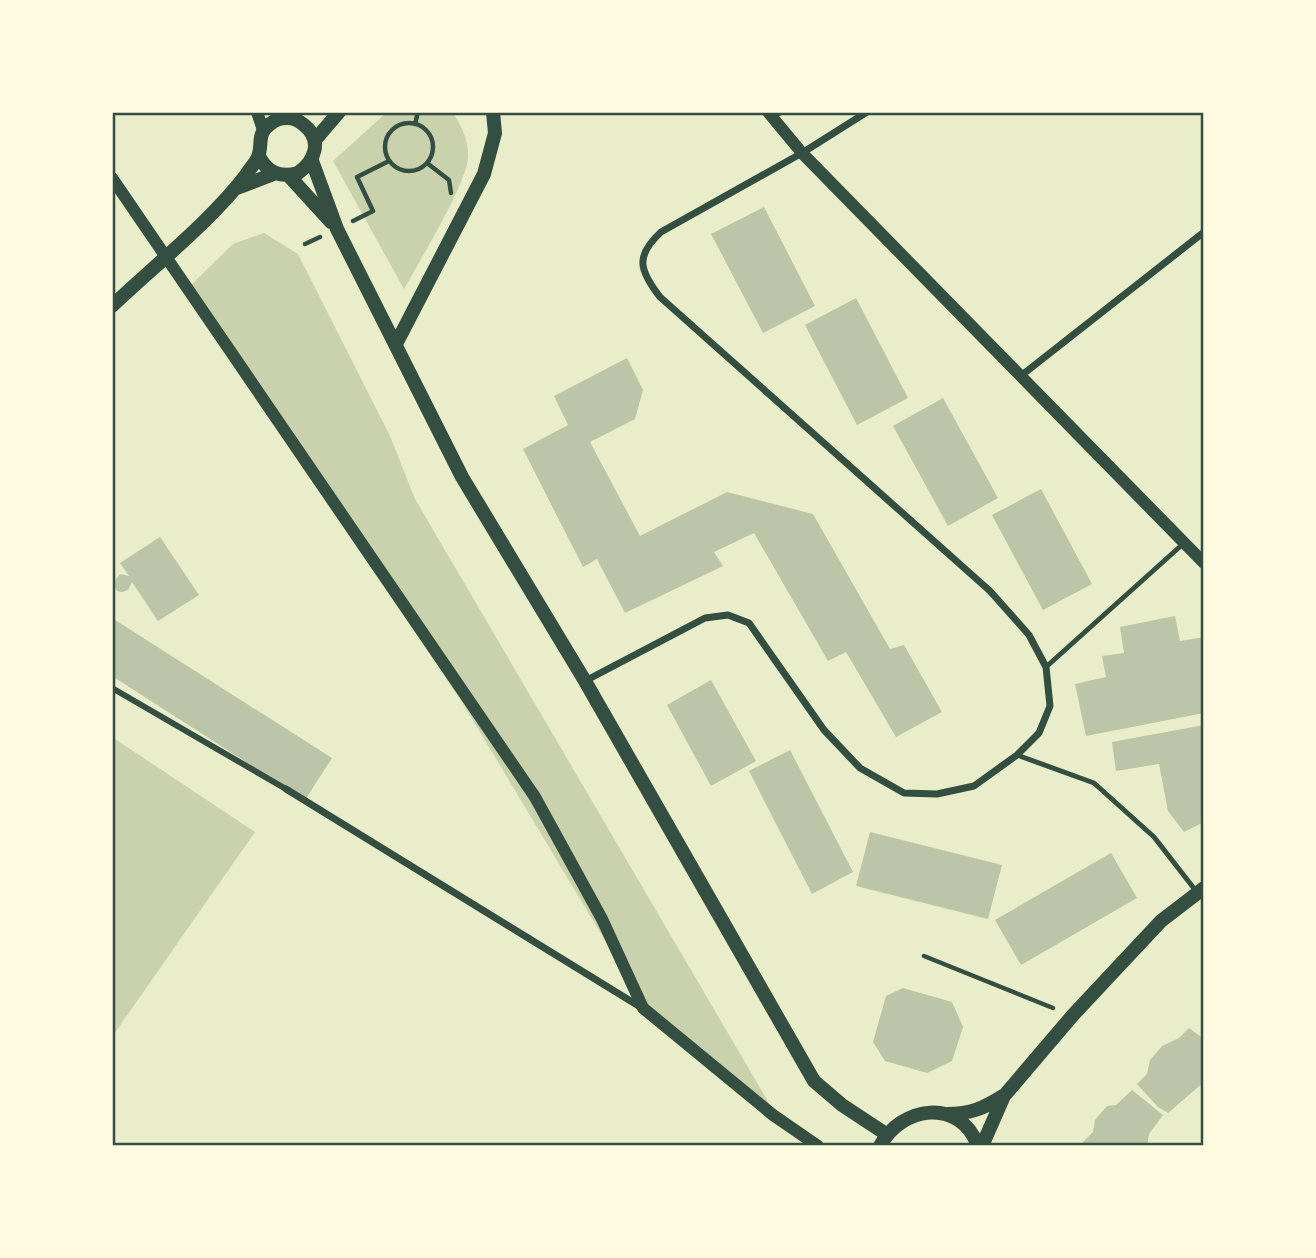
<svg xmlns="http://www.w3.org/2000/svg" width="1316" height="1258" viewBox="0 0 1316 1258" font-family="Helvetica,sans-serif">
  <rect width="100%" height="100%" fill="#e9edc9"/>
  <path fill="#cad2ad" d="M387 112H452C461 123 469 142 468 157 467 184 419 262 404 289L333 161Z
    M264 233 298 254 390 436 415 499 783 1127 710 1071 634 989 465 707 189 287 233 244Z
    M112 737 255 832 112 1037Z"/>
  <path fill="#bcc5a7" d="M764 207 815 306 763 333 711 234Z
    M856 298 908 398 857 425 805 325Z
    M627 358 643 390 635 419 590 442 640 536 727 492 813 514 890 649 904 645 942 712 896 737 846 652 828 661 754 533 714 552 723 566 625 613 597 559 583 567 523 449 568 425 554 396Z
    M943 398 998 498 948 526 893 426Z
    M1041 489 1092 584 1043 610 992 515Z
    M160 537 199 595 158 621 132 582 128 590 122 592 117 591 113 583 120 574 129 576 120 563Z
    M1175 616 1180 641 1204 637V713L1086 736 1075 684 1106 677 1102 656 1124 653 1120 627Z
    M112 618 332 758 305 800 112 676Z
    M711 680 756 761 711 786 667 705Z
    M1204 725V822L1184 832 1168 811 1159 764 1116 771 1112 742Z
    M790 750 853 872 812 894 749 771Z
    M870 832 1002 865 988 919 856 886Z
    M1111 853 1137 898 1021 965 995 920Z
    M903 988 952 1002 963 1027 952 1061 927 1073 885 1061 873 1042 886 996Z
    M1189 1028 1204 1039V1082L1168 1113 1158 1107 1137 1084 1147 1074 1150 1060 1162 1046 1179 1038Z
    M1132 1090 1163 1115 1149 1134 1147 1146H1079L1093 1132 1095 1120 1107 1106 1116 1105Z"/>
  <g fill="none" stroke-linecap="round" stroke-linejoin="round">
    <path stroke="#344e41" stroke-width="4.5" d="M385 147a24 24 0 1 1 48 0a24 24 0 1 1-48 0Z
      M415 124 418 112
      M427 163 449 180 451 193
      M353 221 373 211 357 177 389 161
      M305 244 320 237
      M924 956 1053 1008"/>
    <path stroke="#344e41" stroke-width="5" d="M772 117 782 112
      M1046 667 1184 543
      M1017 755 1094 783 1154 837 1196 891"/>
    <path stroke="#344e41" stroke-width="6" d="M112 688 286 789"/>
    <path stroke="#344e41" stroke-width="7" d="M1022 375 1204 232
      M585 681 705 618 728 615 749 623 824 730 860 768 904 793 937 794 974 786 1017 755 1039 733 1050 706 1046 667 1029 635 990 591 660 297C639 270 635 256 661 232L802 153 867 112
      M286 789 642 1008"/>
    <path stroke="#344e41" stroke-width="12" d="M257 112 263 130
      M768 112 802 153 1204 563
      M112 178 535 797 602 919 643 1008 773 1115 818 1146"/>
    <path stroke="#344e41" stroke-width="14" d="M315 140 339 112
      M312 161 337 229 462 477 585 681 814 1081 842 1105 886 1134
      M289 176 331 222
      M237 188 276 173
      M112 306C153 267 213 219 246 175 249 169 256 163 258 157 263 145 256 134 270 124 280 116 294 116 304 125 323 140 315 161 298 173 281 178 267 173 259 156
      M396 344 484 174 495 133 493 112
      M947 1114C971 1114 984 1108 1003 1096
      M880 1146C901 1106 960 1097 978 1146
      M982 1146 1004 1096 1073 1015 1161 921 1204 888"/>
  </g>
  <rect width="1316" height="1258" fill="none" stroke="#fefae0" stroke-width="228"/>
  <rect x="114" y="114" width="1088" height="1030" fill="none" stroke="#344e41" stroke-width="2.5"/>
</svg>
